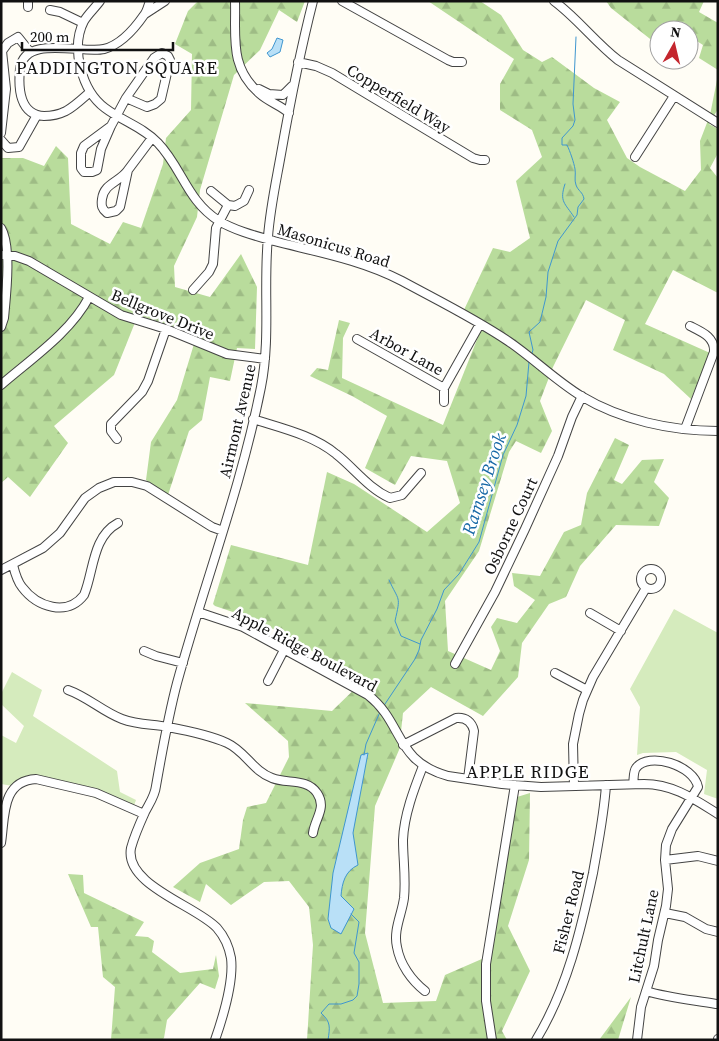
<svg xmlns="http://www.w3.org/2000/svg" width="719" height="1041" viewBox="0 0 719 1041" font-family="'Source Serif 4',serif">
  <defs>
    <pattern id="forest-firs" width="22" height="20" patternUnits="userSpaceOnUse" patternTransform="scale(1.25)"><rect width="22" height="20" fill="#b9dc9c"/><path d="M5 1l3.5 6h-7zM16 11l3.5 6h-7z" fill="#9ebc85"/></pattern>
  </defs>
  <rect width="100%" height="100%" fill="#fffdf5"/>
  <path fill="#d5ebbd" d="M674 609 718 633V799L704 794 707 770 676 752 643 753 637 755 640 707 630 689Z
    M12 672 42 690 33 716 117 771 120 792 136 800 132 811 41 779 13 786 1 784V735L16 743 24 726 1 704V694Z"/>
  <path fill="url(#forest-firs)" d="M198 1H305L297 22 279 10 260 50 234 75 200 190 197 217 174 266 175 287 210 297 241 254 257 287 255 349 237 348 230 381 210 377 202 420 189 431 168 495 146 480 151 442 177 400 197 334 138 315 114 375 54 426 68 443 30 497 8 477 1 483V158H23L44 166 56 146 68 158 71 224 110 244 123 222 141 228 163 164 166 138 191 110 192 54 175 44 188 11Z
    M428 1H480L501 15 523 50 542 62 552 57 594 88 620 102 607 120 627 158 640 167 685 191 701 170 700 141 710 115 718 75V109L709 124 718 129V153L710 168 718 178V293L673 270 645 324 710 353 691 399 664 374 613 350 625 320 586 300 553 367 540 401 552 431 541 453 516 441 509 452 479 551 445 601 448 651 491 670 500 651 491 627 497 618 517 623 535 600 514 586 512 573 540 576 564 532 581 525 587 493 615 438 629 445 614 480 622 484 642 460 664 459 654 482 669 498 659 526 616 525 580 566 566 597 549 604 522 643 518 677 483 716 431 687 403 713 399 750 375 806 365 933 383 1003 436 1001 445 975 491 955 517 797 530 793 529 860 508 926 530 971 502 1031 507 1040H307L313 945 309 907 289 881 264 882 231 905 206 884 200 902 173 887 200 863 239 849 243 820 247 807 266 803 289 757 288 741 245 703 332 711 364 680 257 620 215 606 213 604 231 545 308 565 327 472 354 484 427 532 460 503 447 461 411 456 395 485 365 468 387 416 352 396 310 376 317 368 328 370 339 320 350 323 343 338 342 378 443 425 484 322 463 312 493 248 510 252 530 238 516 181 542 157 532 130 500 110V84L514 59Z
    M606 1H704L699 12 718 23V70L699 58 703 45 689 36V30H659V46L611 8Z
    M68 874 83 875 84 893 144 922 135 936 148 937 154 941 152 952 180 973 213 969 216 955 219 976 215 989 200 983 167 1020 164 1038 162 1040H111L115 987 103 977 98 927H91Z
    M631 997 618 1040H599Z"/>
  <path fill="#b9e0f7" stroke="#3f96cf" d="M277 38 283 40 280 52 270 57 267 53 272 49Z
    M368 753 353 833 358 865C345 871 342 883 341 896L354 909 341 934 331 928 328 919 333 873 361 755Z"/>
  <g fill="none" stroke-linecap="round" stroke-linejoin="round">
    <path stroke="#3f96cf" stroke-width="1" d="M565 184C559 202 565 203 574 217
      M531 356 533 350 529 332 540 322 546 297 548 272 558 241 577 215 578 207 584 199C583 192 578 191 576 185 574 180 576 174 575 169 574 163 570 151 567 145H562V138L573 126 575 120 573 104 576 37
      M389 580C399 602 401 595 395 621L401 636 420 644
      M383 707 415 659 419 650 421 640 437 609 444 590 459 574 479 542 503 455 517 425 526 396 529 362
      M364 755 366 744 380 712
      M328 1040C330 1027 331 1022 321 1013L329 1004H341L353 1000 357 996 359 984V962L354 953 359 922 351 914"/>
    <g stroke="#444" stroke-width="10">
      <path id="minor" d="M100 1C95 8 88 14 84 21 70 48 82 91 105 108 122 121 143 127 158 143 182 168 187 201 219 221 236 231 256 236 274 241 317 252 362 260 402 281 437 300 474 318 508 341 533 358 555 380 581 396 621 420 671 431 718 431
        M235 1C236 38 229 67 260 94 269 102 280 105 289 113
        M342 1 448 60 453 62H462
        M554 1C577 18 595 42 618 60L718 123
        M28 7V1
        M50 10 60 12 83 23
        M145 14 165 1
        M162 53 168 56 170 60 161 99 155 104 147 107 126 98 154 58Z
        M298 62 316 66 332 73 473 158 480 160H485
        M259 89 269 94 283 95 292 86
        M90 92C83 98 75 106 66 111 60 114 52 116 44 116 20 115 18 89 20 69 24 34 82 54 104 49 120 45 135 28 144 15 147 12 148 6 150 1
        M111 126 101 149 97 170 92 172H84L81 168V153L84 146Z
        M111 126 126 98
        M1 133 6 89 2 51 8 43 18 37 30 52
        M1 140 8 148 19 147 37 115
        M635 157 674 96
        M128 170 120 207 116 211 107 213C102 209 101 206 102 199 104 183 120 182 128 170Z
        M128 170 152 138
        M211 191 228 205 235 206 244 201 249 190
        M1 228C12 246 6 296 4 318L1 327
        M1 255 15 256 29 261 121 315 166 329 227 354 265 359
        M193 290 209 272 213 264 216 228 228 205
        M357 339 444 388
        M1 385C31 359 71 332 89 297
        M444 402V388L480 324
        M253 419C281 428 313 435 336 454 354 468 368 488 390 498L402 495 421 473
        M685 429 714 352C715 337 702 332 690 326
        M117 439 111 431V424L142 392 148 381 166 329
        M13 565C15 573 17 581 22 587 37 607 67 617 84 595 94 571 92 537 118 523
        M641 579a10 10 0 1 1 20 0a10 10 0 1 1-20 0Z
        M1 570 43 548 60 533 85 498 99 488 114 482H132L147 486 212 527 223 531
        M198 612 243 627 368 695C404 723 394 761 448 776L502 784 541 787 644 784C673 784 694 799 718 814
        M590 613 621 631
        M144 651 156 656 183 663
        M455 664 495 592 525 529 558 456 572 417 582 396
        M555 673 587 690
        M268 681 284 650
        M68 690C88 697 103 712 122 719 138 725 152 724 168 727 184 730 212 736 227 743 245 751 253 771 272 778 287 784 307 778 317 793 327 808 315 818 313 833
        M403 745 456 718C466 717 472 722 474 731L468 779
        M423 766C414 789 404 815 403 840 403 859 406 878 404 898 402 914 393 930 397 947 400 964 411 980 425 991
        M633 784C634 780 633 772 636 768 648 751 694 765 698 787L672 829 666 845 665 860 668 889 666 906 658 940 654 966 641 1007 637 1040
        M574 786 573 744 579 714 583 700 593 677 646 588
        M1 843C5 817 1 781 36 779L96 793 144 814
        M665 860 698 856 718 861
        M665 913 685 917 706 929 718 932
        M646 991C669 998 693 1000 716 1004
        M215 1040C223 1017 234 982 231 958 229 947 224 936 217 928 197 906 124 885 131 848 134 837 140 823 145 812 149 804 155 796 156 786 162 752 168 717 177 683 204 584 241 488 261 387 271 337 263 287 268 237 270 209 276 182 281 154 290 103 300 52 313 1
        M492 1040 486 1001V964L515 785
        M536 1040C567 989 581 930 593 873 598 844 604 815 606 785
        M718 1040V1039"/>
    </g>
    <use href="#minor" stroke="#fff" stroke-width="8"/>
  </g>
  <g text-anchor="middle" stroke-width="5" stroke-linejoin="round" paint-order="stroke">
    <g font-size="16" fill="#111" stroke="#fff">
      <text transform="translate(399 98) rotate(31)" y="6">Copperfield Way</text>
      <text transform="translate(334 245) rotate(17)" y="6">Masonicus Road</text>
      <text transform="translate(163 314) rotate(22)" y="6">Bellgrove Drive</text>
      <text transform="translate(407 351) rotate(29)" y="6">Arbor Lane</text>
      <text transform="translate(237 421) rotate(-77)" y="6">Airmont Avenue</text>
      <text transform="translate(510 526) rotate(-65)" y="6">Osborne Court</text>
      <text transform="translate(305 649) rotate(28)" y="6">Apple Ridge Boulevard</text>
      <text transform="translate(568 912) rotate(-76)" y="6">Fisher Road</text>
      <text transform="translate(643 936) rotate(-78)" y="6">Litchult Lane</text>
    </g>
    <g font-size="18" letter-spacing="1" fill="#111" stroke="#fff">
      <text x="117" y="74">PADDINGTON SQUARE</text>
      <text x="528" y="778">APPLE RIDGE</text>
    </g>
    <g font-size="18" font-style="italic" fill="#1768a6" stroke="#fff">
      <text transform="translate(484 484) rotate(-72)" y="6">Ramsey Brook</text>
    </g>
  </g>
  <rect width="719" height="1041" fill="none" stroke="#111111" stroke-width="5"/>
  <g transform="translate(674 45) rotate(8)"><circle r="24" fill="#ffffff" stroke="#a0a0a0"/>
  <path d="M0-4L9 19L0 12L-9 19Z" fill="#c4262e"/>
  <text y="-8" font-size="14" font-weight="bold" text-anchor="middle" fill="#111111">N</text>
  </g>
  <path d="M22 42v8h151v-8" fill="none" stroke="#111111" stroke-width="2.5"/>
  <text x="30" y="42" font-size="15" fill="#111111" stroke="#ffffff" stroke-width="4" paint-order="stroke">200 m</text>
</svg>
